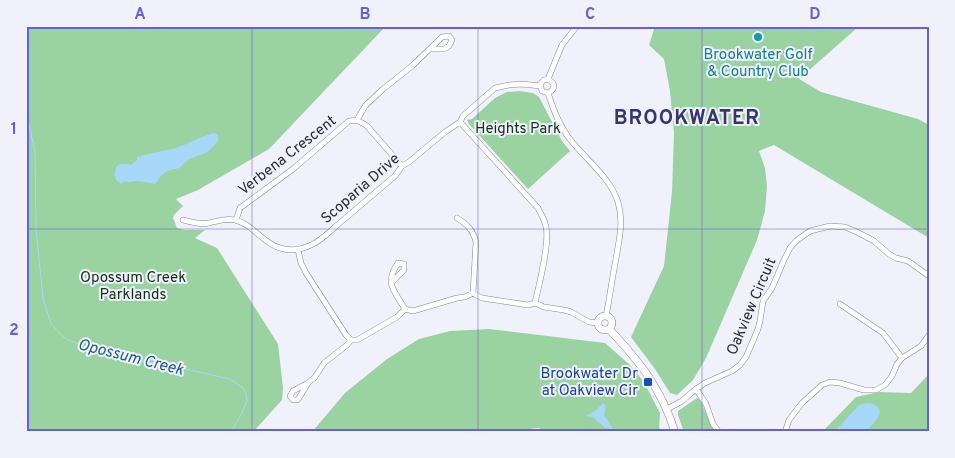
<svg xmlns="http://www.w3.org/2000/svg" width="955" height="458" viewBox="0 0 955 458" font-family="Overpass,sans-serif">
  <rect width="100%" height="100%" fill="#f1f1fb"/>
  <path fill="#9ad2a2" d="M26 26H386L269 149 198 190 176 199 183 206 174 215 173 218 177 228 184 230H205L195 238 217 248 278 344 283 388 282 400 253 432H26Z
    M655 26H856L857 28 799 79 821 92 918 119 929 125V238L774 145 759 151 765 168 767 186 765 211 757 240 706 358 693 380 677 395 670 393 655 369 631 337 664 266 672 192 674 133 670 91 664 59 649 45Z
    M519 91 533 93 539 97 562 141 570 151 528 189 469 124 467 120 472 119 495 98 507 92Z
    M489 329 605 343 630 365 644 382 660 413 659 428 666 432H552L538 428 519 430 518 432H312L345 393 387 359 419 339 450 331Z
    M929 374V432H822L856 397 879 392 911 393Z
    M697 398 700 400 711 425 716 432H684L678 415V411Z"/>
  <path fill="#a7d8fa" d="M214 133 218 135V141L208 152 189 159 179 168 167 171 160 177 155 184 145 182 136 181 129 182 124 181 121 184 116 180 114 175 116 170V167C120 163 126 164 131 165L137 160V157C148 154 160 151 172 149 187 145 199 137 214 133Z
    M603 403 606 405 604 415 613 429 605 428 593 417 585 416C592 414 598 409 603 403Z
    M870 403C890 410 874 422 866 432H834L858 406 862 404Z"/>
  <g fill="none" stroke-linecap="round" stroke-linejoin="round">
    <path stroke="#a7d8fa" stroke-width="1" d="M26 100 28 120 35 151 36 229 43 298 51 324 66 339 94 350 131 359 172 366 230 379 242 387 246 394 247 401 241 415 231 432"/>
    <g stroke="#86868e" stroke-width="6">
      <path id="street" d="M548 79 553 83C555 87 553 91 548 93
        M548 93C553 109 559 125 569 138 585 159 610 177 618 202 624 222 619 239 616 259 612 278 610 297 606 316
        M548 93 542 91 540 84 544 80 548 79 562 45 577 26
        M357 120 365 106 383 89 412 66 442 37 449 36 452 40 449 46 444 49H430
        M460 122 538 208C541 214 545 220 546 227 550 243 539 285 535 303
        M457 218C467 224 473 230 476 242L473 293
        M183 220C192 222 200 225 209 223 218 221 225 218 235 220 253 224 262 243 280 248 290 251 300 250 309 246 322 241 332 229 342 221 360 206 377 191 395 176L402 166 409 162 445 132 460 122 463 116 495 88 509 85 522 84 540 86
        M236 220 240 208 293 169 349 121C357 119 361 122 367 126L402 166
        M298 250 301 263 306 273 346 335 351 340H357L397 317 405 309 413 311 457 298 465 297 473 293 482 298 528 305 535 303 544 307 564 310 571 312 589 322 598 323
        M391 283 404 270V264L398 263C384 284 394 290 405 309
        M840 304 883 333 902 358
        M308 383 293 391 290 396 293 400H297L299 398 308 383 315 377 324 363 347 345 351 340
        M696 389 705 383 732 371 740 365 746 357 758 329 760 321 763 301 772 288 784 260 790 248 796 241 810 231 830 226 845 227 857 232 874 241 889 254 896 258 908 261 929 276
        M667 409 682 401 696 389 706 404 713 424 719 432
        M785 432 789 420 802 403 822 385 830 382 840 383 864 390H876L885 385 892 376 897 364 902 358 921 346 929 335"/>
    </g>
    <g stroke="#86868e" stroke-width="8">
      <path id="secondary" d="M598 323a7 7 0 1 1 14 0a7 7 0 1 1-14 0Z
        M609 329C640 362 661 388 675 432"/>
    </g>
    <use href="#street" stroke="#fff" stroke-width="5"/>
    <use href="#secondary" stroke="#fff" stroke-width="7"/>
  </g>
  <path fill="none" stroke="#6760da" stroke-width="1" stroke-opacity="0.55" d="M252 26V432M478 26V432M702 26V432M26 229H929"/>
  <circle fill="#0f9aa8" stroke="#f1f1fb" stroke-width="2" cx="758" cy="37" r="5"/>
  <rect fill="#1a4fb4" stroke="#f1f1fb" stroke-width="2" x="643" y="377" width="10" height="10" rx="2.5"/>
  <g text-anchor="middle" stroke-width="4" stroke-linejoin="round" paint-order="stroke">
    <g font-size="15" fill="#0d838f" stroke="#f1f1fb">
      <text x="758" y="59">Brookwater Golf<tspan x="758" dy="17">&amp; Country Club</tspan></text>
    </g>
    <g font-size="15" fill="#113118" stroke="#f1f1fb">
      <text x="518" y="133">Heights Park</text>
      <text x="133" y="282">Opossum Creek<tspan x="133" dy="17">Parklands</tspan></text>
    </g>
    <g font-size="15" fill="#2d2d31" stroke="#f1f1fb">
      <text transform="translate(287 155) rotate(-38)" y="5">Verbena Crescent</text>
      <text transform="translate(360 188) rotate(-41)" y="5">Scoparia Drive</text>
      <text transform="translate(751 306) rotate(-67)" y="5">Oakview Circuit</text>
    </g>
    <g font-size="15" fill="#164399" stroke="#f1f1fb" text-anchor="end">
      <text x="638" y="378">Brookwater Dr<tspan x="638" dy="17">at Oakview Cir</tspan></text>
    </g>
    <g font-size="16" font-style="italic" fill="#1d5d83" stroke="#f1f1fb">
      <text transform="translate(131 356) rotate(14)" y="6">Opossum Creek</text>
    </g>
    <g font-size="20" font-weight="bold" letter-spacing="1" fill="#363571" stroke="#f1f1fb">
      <text x="687" y="124">BROOKWATER</text>
    </g>
  </g>
  <rect width="955" height="458" fill="none" stroke="#f1f1fb" stroke-width="55"/>
  <rect x="28" y="28" width="900" height="402" fill="none" stroke="#6760da" stroke-width="2"/>
  <g font-size="16" text-anchor="middle" font-weight="bold" fill="#6760da">
    <text x="140" y="19">A</text>
    <text x="365" y="19">B</text>
    <text x="590" y="19">C</text>
    <text x="815" y="19">D</text>
    <text x="14" y="134">1</text>
    <text x="14" y="335">2</text>
  </g>
</svg>
